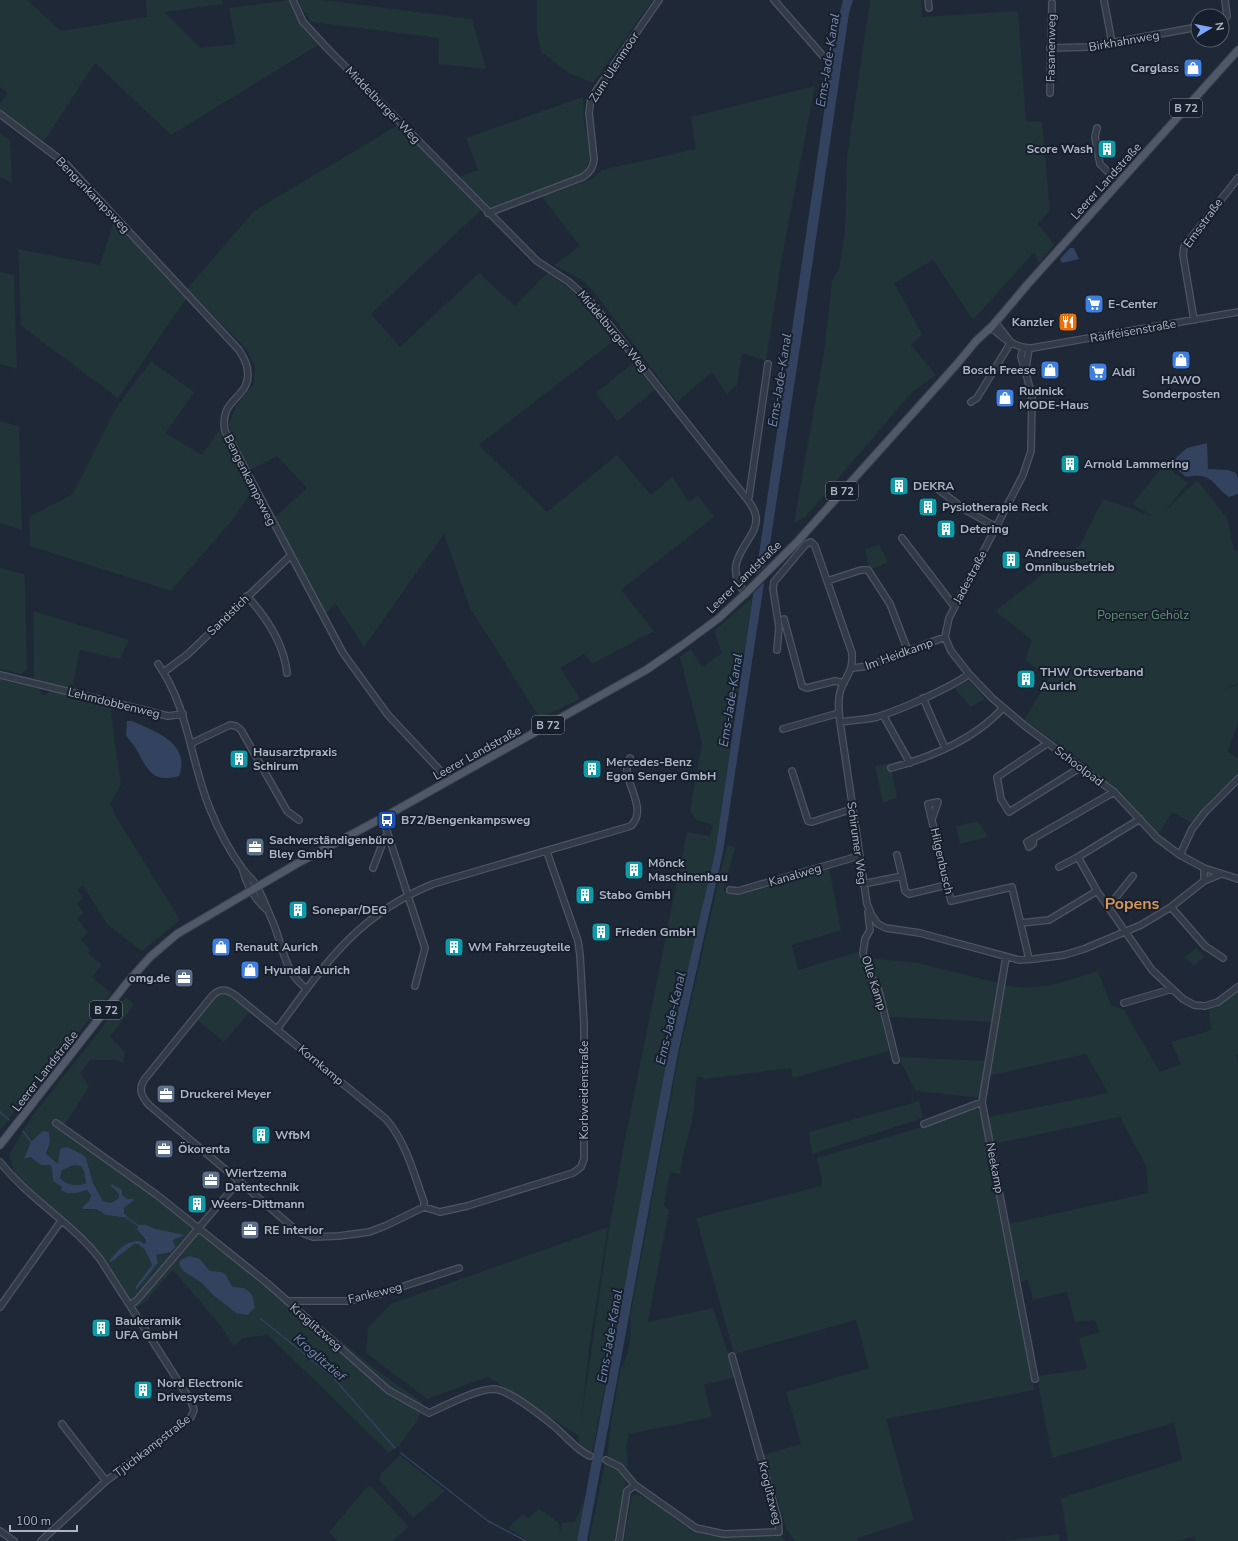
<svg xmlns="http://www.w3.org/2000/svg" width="1238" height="1541" viewBox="0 0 1238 1541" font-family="'Nunito Sans',sans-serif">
  <rect width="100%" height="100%" fill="#1f2837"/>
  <path fill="#213438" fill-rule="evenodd" d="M0 0H27L61 31 147 17 146 0H222L223 4 164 12 200 48 236 44 229 8 290 0 302 28 318 45 171 135 95 63 44 141 0 111V104L8 93 0 87Z
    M299 0H323L472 19 486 69 438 64 439 38 311 22 302 9Z
    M537 0H653L593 83 569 73 541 52 537 32Z
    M870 0H921L922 17 1018 11 1026 121 1042 122 1050 210 1038 224 1054 245 1039 263 1034 252 973 320 933 260 894 283 922 334 911 345 936 375 912 392 806 516 794 523 824 352 832 281 839 269 845 231 847 156Z
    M815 86 782 257 766 361 742 353 737 385 727 394 712 372 677 402 595 293 582 280 554 265 580 246 542 197 592 179 602 170 696 149 691 117Z
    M583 97C584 105 583 114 584 122 587 140 596 159 581 175L490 209 486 207 458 177 478 170 466 138Z
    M398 125 481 210 371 314 400 347 479 273 515 306 547 273C577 292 593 312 616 339L479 445 547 512 617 455 651 495 672 477 689 502 698 495 714 517 621 590 654 631 592 664 584 654 560 668 580 699 540 718 470 608 444 534 364 647 335 603 324 616 273 519 307 488 277 456 249 471 231 434 229 424 236 406 254 383 255 366 247 350 187 289 254 211Z
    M0 134 10 140 12 183 0 177Z
    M114 220 186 299 118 398 21 326 18 249 100 265Z
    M0 272 14 275 17 369 0 364Z
    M151 361 194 392 166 433 202 455 219 430 251 492 235 517 171 591 30 546 29 517 73 494 116 408Z
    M633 363 655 390 617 421 596 393Z
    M0 421 19 426 22 530 0 523Z
    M1164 465 1188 483 1163 513 1197 480 1227 518 1234 550 1238 551V683L1223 690 1238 684V723L1228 751 1238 758V775L1214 796 1191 823 1172 812 1158 835 1117 791 1097 775 1092 768 1024 720 1049 678 1025 660 1032 640 996 612 999 608 1080 545 1103 499 1155 517 1132 504Z
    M879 545 888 562 872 569 869 568 865 549Z
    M0 568 24 574 25 579 27 670 21 674 0 669Z
    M752 598 715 854 669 1054 592 1454 578 1446 579 1436 488 1377 427 1399 366 1353 368 1328 391 1304 608 1227 589 1349 581 1422 609 1229 623 1149 687 832 710 836 713 825 696 820 690 810 702 744 680 657 691 649 702 667 722 653 714 631Z
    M33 611 129 640 120 659 80 650 72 689 34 679Z
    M0 679 39 689 41 694 46 695 51 690 54 691 114 706 111 714 121 785 110 803 115 815 180 920 142 951 108 925 83 886 77 889 83 898 77 903 84 913 77 918 88 933 81 939 90 950 88 953 102 965 92 977 111 993 0 1130Z
    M968 680 985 699 971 707 954 688Z
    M890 763 897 797 883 803 875 766Z
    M978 821 988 837 960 844 956 826Z
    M727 844 735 848 723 891 739 893 829 868 841 930 792 945 798 970 858 952 862 955V967L877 996 889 1051 793 1078 791 1068 705 1079 698 1076C694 1085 695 1104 693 1116 689 1136 682 1153 680 1174L670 1172 664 1203V1206L669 1210 648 1322 713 1308 736 1377 704 1385 712 1417 629 1434 626 1448 628 1466 623 1468 607 1459 611 1421 621 1368C630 1354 632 1333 630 1317L679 1054Z
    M1196 948 1204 957 1194 966 1184 958Z
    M868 958 919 963 998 983 993 1022 889 1017 884 997 870 968Z
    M1098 971 1111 1005 1124 1010 1160 1072 1181 1064 1171 1042 1211 1030 1209 1009 1220 1005 1238 991V1054L1236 1055 1238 1062V1541H1196L1195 1536 1178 1541H1068L1061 1498 1182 1460 1174 1423 1052 1458 1037 1376 1087 1369 1079 1338 1100 1332 1095 1320 1075 1322 1067 1292 1033 1300 1028 1280 1019 1282 1009 1224 1148 1193 1146 1166 1120 1117 994 1144 988 1117 1108 1093 1086 1054 988 1076 1005 985C1036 993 1069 980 1098 971Z
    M223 993H229L251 1010 224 1042 196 1019 216 996Z
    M126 997 134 1005 110 1037 125 1052 123 1064 117 1060H90L80 1073 89 1087 64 1126 165 1197 274 1286 288 1298 282 1304 295 1306 304 1311 379 1372 422 1402 419 1418 399 1446 389 1453 268 1335 243 1338 234 1346 221 1326 173 1270 144 1303 137 1308 99 1252 82 1235 35 1196 15 1175 9 1154 33 1115ZM50 1142 46 1154 58 1164 59 1159 78 1152 86 1158 93 1183 103 1201 111 1203 119 1198V1194L112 1186 122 1190V1195L127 1199 133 1200 124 1208V1213L127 1218 106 1215 96 1209 85 1210 82 1208 89 1201 91 1195 87 1190C78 1192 69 1196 61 1190L62 1187 53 1181 52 1168 50 1165C36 1164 35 1158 24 1157L28 1153ZM146 1225C158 1229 171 1235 183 1234L184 1235 173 1240 174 1245 176 1246 164 1254 155 1255 158 1263 136 1289V1286L152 1265 145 1250 138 1244 123 1245 132 1241H140L144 1245 146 1243 137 1230ZM200 1259 210 1271C228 1272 224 1275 233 1287L212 1294 202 1283 183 1271Z
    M898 1057 987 1061 980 1098 916 1091Z
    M919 1101 923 1118 812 1154 809 1132Z
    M976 1108 982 1114 1034 1390 886 1419 914 1520 857 1538 858 1541H795L787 1530 763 1455 801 1444 786 1392 869 1368 856 1320 734 1354 696 1218 821 1186 822 1181 817 1158 922 1127Z
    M74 1165 81 1166 84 1172 86 1183C78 1187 66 1185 60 1178L62 1170Z
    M400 1455 445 1491 413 1518 379 1480 381 1474Z
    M605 1463 619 1469 626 1478 615 1541H589Z
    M371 1486 409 1527 392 1541H337L329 1532 367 1487Z
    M635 1494C656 1498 671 1519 690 1528 719 1541 745 1537 775 1534L781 1536 786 1541H624L631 1498Z
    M584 1501 577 1541H529L508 1528 523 1514 528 1519 539 1509 559 1523 560 1533 562 1523 575 1522Z
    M1059 1534 1060 1541H1001Z"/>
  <path fill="#32425f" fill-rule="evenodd" d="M843 0H853L849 13 802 334 723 852 678 1053 587 1541H577L668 1054 715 853 837 24Z
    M1070 248H1074L1079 259 1062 263 1060 259Z
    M1207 443 1208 469 1228 470 1236 473 1238 479V494L1229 497C1210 483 1213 472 1186 477L1170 463 1187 448Z
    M127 721H132C156 732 191 743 179 776 151 784 147 768 135 747 132 743 128 739 126 735Z
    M43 1131 49 1132 50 1142 46 1154 58 1164 60 1150 62 1148 67 1147 82 1154 86 1158 93 1183 103 1201 111 1203 119 1198V1194L111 1186 112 1184 122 1190V1195L127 1199H133L134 1200 124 1208V1213L128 1218 106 1215 96 1209H83L82 1208 89 1201 91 1195 87 1190C77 1193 69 1196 61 1190L62 1187 53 1181 52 1168 50 1165H41L30 1157 24 1159 31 1142ZM74 1165 81 1166 84 1172 86 1183C78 1187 66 1185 60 1178L62 1170Z
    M139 1225H146L156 1229 185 1235 173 1240 174 1245 176 1246 171 1252 156 1255 158 1263 136 1290V1286L152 1265 145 1250 138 1244H134L111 1262 109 1261C119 1250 125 1240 140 1241L144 1244 146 1243 145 1239 137 1230Z
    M190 1256 200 1259 210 1271C231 1272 223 1274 233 1287 248 1287 253 1292 255 1307L248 1315 236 1313 212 1294 202 1283 183 1271 179 1265 180 1260Z"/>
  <path fill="#1f2837" d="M771 560 768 579 751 595 754 577Z"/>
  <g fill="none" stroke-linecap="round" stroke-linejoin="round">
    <path stroke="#32425f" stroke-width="1.5" d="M0 1112 9 1120
      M23 1131 32 1143
      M127 1218 139 1226
      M261 1319 332 1376 395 1448
      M401 1453 488 1521 526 1541"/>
    <g stroke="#4d5563" stroke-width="8">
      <path id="minor" d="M293 0 303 22 326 47 537 261 569 282 592 303 747 499C750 503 754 508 755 513 764 539 715 557 746 594
        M774 0 823 56
        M928 0 929 8
        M1104 0 1112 43
        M1222 22 1227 16 1225 0
        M1050 48 1088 47 1198 27
        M1050 93 1052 3
        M0 114 66 164 239 350C242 355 246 361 247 367 254 399 218 396 225 431L343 653 388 715 449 780
        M1097 128 1095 137 1100 164 1119 183
        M488 213 583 177C590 172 593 168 594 159L589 113 591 98 659 0
        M1194 320 1183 255 1184 247 1238 178
        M995 322 1009 340
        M991 327C1002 338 1016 349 1032 348L1238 312
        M1023 348 1021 357 1032 395 1031 451 1023 475 949 618 945 637 951 651 969 674 992 698 1025 726 1114 792 1157 838 1180 855 1204 868 1238 879
        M1026 367 1029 349
        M971 402 977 398 1011 342
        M926 484 934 486 964 509 996 527
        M747 499 749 497 768 364
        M902 538 954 606
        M827 581 861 570H868L890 604 908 651
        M247 596C267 618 284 644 287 673
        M784 619 802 686 807 688 835 681 844 683
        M777 650 779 627 773 589 774 582 806 544 811 542 815 546 852 653C853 673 847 673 841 689 837 699 839 711 840 722L867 904 872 916 878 924 886 928 920 933 1019 960 1034 959 1064 955 1084 949 1141 925 1171 907 1204 881V868
        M158 664C189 708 190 761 210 809 218 829 229 850 242 868 245 873 250 877 254 882 262 893 266 907 272 920 283 944 283 972 307 989
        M853 668 868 666 945 637
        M164 672 188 654 290 556
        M0 675 168 716 183 714
        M923 698 945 748
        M883 715 910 763
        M840 722C853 720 865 720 877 717 900 710 950 688 969 674
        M783 729 839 713
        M192 743 230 725 236 726 241 730 287 811 299 820
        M1048 743 997 777 1001 799 1009 812 1081 767
        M891 768C932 757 974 740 1003 708
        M792 771 808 821 812 822 852 809
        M932 819 938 802 928 804 951 901 1012 887 1029 959
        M1140 819 1078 857 1097 891 1152 970 1183 999 1194 1005 1205 1006 1218 1002 1238 987
        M386 828 425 948 415 986
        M1034 838 1033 844 1029 847 1027 842 1034 838 1114 792
        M897 855 902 876
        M1180 855 1192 829 1205 812 1238 779
        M1059 867 1078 857
        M373 868 385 837 388 836
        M243 871C247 886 254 898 266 909
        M1204 881 1221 874
        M863 884 902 876 905 891 909 894 947 885
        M730 890 738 891 859 856
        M1109 906 1133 876
        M1171 907 1205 946 1223 958
        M868 912 870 930 865 939 863 953 869 974 878 988 896 1060
        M1021 923 1049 920 1097 891
        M1006 957 982 1102 1035 1379
        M1124 1003 1172 989
        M278 1028C325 964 357 915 433 884L631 826C647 810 628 788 627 770 626 766 629 761 630 758
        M56 1123 157 1195 267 1283 388 1390 429 1413C447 1405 474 1390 493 1389 508 1389 543 1417 555 1427 567 1437 576 1450 590 1456
        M924 1124 982 1102
        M0 1162C29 1199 71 1222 100 1259L191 1401 194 1410 191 1417 106 1481 41 1541
        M424 1207 440 1212 467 1206 573 1173 581 1167 584 1159V1024L580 955 578 941 547 852
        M287 1301H348L380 1294 459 1268
        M130 1305 137 1300 239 1181 149 1105C142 1097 138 1090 144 1080L212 996C220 988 226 989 235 995L386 1119C406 1142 414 1174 424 1202V1207L385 1226 369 1232 339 1236 313 1237 297 1231 239 1181
        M0 1307 61 1221
        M62 1424 106 1481
        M606 1460 620 1467 635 1485 696 1528 724 1534 779 1532 778 1519 732 1356
        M0 1531 14 1541
        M619 1541 627 1491 635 1485"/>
    </g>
    <g stroke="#3c4351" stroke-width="9">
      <path id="major" d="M989 330 1027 285 1238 50
        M0 1145 126 984 150 957 177 934 298 863 384 817 646 670 681 646 719 618 747 592 797 542 957 364 976 341 991 327"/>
    </g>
    <use href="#minor" stroke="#333a48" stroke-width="5.5"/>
    <use href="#major" stroke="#505968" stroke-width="7"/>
  </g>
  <defs>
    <g id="shop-square" transform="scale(1)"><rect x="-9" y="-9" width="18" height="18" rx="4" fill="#3f7fe0" stroke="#181f2c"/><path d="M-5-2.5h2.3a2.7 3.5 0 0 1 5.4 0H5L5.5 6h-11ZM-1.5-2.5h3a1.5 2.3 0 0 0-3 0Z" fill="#fff"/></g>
    <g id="building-square" transform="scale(1)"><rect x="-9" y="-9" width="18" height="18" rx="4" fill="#0f9aa8" stroke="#181f2c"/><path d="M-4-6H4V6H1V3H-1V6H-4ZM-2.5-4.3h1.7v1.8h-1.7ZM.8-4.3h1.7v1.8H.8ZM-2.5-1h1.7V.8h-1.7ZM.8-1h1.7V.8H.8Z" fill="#fff"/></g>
    <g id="supermarket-square" transform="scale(1)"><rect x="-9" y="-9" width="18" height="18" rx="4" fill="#3f7fe0" stroke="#181f2c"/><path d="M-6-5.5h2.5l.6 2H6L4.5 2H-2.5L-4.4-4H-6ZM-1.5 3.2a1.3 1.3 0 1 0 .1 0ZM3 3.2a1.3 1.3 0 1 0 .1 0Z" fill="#fff"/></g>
    <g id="restaurant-square" transform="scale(1)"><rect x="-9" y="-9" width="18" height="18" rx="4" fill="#e8710a" stroke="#181f2c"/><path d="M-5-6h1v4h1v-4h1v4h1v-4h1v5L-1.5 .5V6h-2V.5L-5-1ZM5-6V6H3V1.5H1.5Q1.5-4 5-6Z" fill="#fff"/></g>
    <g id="bus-square" transform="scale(1)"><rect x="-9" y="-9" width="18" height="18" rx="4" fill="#1a4fb4" stroke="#181f2c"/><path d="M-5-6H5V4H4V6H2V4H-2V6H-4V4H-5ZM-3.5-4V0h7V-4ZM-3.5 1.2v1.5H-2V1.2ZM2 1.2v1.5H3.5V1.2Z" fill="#fff"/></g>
    <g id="office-square" transform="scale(1)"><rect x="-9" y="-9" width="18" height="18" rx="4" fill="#5c6f8a" stroke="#181f2c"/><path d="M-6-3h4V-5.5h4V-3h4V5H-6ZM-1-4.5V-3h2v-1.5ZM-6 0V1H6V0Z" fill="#fff"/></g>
  </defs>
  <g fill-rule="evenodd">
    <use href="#shop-square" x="1193" y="68"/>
    <use href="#building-square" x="1107" y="149"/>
    <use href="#supermarket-square" x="1094" y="304"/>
    <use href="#restaurant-square" x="1068" y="322"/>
    <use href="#shop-square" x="1181" y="360"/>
    <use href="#shop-square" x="1050" y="370"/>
    <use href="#supermarket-square" x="1098" y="372"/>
    <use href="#shop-square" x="1005" y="398"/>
    <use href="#building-square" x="1070" y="464"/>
    <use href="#building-square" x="899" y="486"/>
    <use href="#building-square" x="928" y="507"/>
    <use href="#building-square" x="946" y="529"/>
    <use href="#building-square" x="1011" y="560"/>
    <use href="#building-square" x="1026" y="679"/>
    <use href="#building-square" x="239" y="759"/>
    <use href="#building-square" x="592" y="769"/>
    <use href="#bus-square" x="387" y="820"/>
    <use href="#office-square" x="255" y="847"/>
    <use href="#building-square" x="634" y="870"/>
    <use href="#building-square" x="585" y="895"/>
    <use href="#building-square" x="298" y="910"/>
    <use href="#building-square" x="601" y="932"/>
    <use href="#shop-square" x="221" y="947"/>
    <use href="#building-square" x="454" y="947"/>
    <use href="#shop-square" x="250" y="970"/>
    <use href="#office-square" x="184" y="978"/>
    <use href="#office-square" x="166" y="1094"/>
    <use href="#building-square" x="261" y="1135"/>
    <use href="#office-square" x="164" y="1149"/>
    <use href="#office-square" x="211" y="1180"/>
    <use href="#building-square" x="197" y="1204"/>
    <use href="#office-square" x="250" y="1230"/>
    <use href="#building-square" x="101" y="1328"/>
    <use href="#building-square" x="143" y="1390"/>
  </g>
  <g text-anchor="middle" stroke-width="4" stroke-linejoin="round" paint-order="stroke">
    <g fill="#181f2c" stroke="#808897" stroke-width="1">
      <rect x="1170" y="99" width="32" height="18" rx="3"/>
      <rect x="826" y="482" width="32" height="18" rx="3"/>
      <rect x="532" y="716" width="32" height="18" rx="3"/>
      <rect x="90" y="1001" width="32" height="18" rx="3"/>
    </g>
    <g font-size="11" font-weight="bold" fill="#adb5c5">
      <text x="1186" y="112">B 72</text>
      <text x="842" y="495">B 72</text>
      <text x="548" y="729">B 72</text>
      <text x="106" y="1014">B 72</text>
    </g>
    <g font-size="12" fill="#adb5c5" stroke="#181f2c">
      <text transform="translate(1124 41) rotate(-10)" y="4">Birkhahnweg</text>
      <text transform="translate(1051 48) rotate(-89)" y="4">Fasanenweg</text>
      <text transform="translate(614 67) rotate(-57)" y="4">Zum Ulenmoor</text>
      <text transform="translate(383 105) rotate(46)" y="4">Middelburger Weg</text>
      <text transform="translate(1106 181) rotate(-48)" y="4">Leerer Landstraße</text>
      <text transform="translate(93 195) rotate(46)" y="4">Bengenkampsweg</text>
      <text transform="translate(1203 223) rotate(-54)" y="4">Emsstraße</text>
      <text transform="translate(613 331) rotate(50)" y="4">Middelburger Weg</text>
      <text transform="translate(1133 331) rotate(-10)" y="4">Raiffeisenstraße</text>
      <text transform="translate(250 480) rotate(63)" y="4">Bengenkampsweg</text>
      <text transform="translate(744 577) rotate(-44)" y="4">Leerer Landstraße</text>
      <text transform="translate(970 577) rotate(-62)" y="4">Jadestraße</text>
      <text transform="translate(228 615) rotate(-44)" y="4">Sandstich</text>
      <text transform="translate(899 654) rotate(-20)" y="4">Im Heidkamp</text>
      <text transform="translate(114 703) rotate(14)" y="4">Lehmdobbenweg</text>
      <text transform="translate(477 753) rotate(-29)" y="4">Leerer Landstraße</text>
      <text transform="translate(1079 766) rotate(37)" y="4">Schoolpad</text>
      <text transform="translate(857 843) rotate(82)" y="4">Schirumer Weg</text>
      <text transform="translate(942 861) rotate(77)" y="4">Hilgenbusch</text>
      <text transform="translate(795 875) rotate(-16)" y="4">Kanalweg</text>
      <text transform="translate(874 983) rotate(72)" y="4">Olle Kamp</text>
      <text transform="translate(321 1065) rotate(40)" y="4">Kornkamp</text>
      <text transform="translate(45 1071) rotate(-52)" y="4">Leerer Landstraße</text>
      <text transform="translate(584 1090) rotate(-90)" y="4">Korbweidenstraße</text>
      <text transform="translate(995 1168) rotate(79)" y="4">Neekamp</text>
      <text transform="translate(375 1293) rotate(-14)" y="4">Fankeweg</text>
      <text transform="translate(316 1327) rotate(41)" y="4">Kroglitzweg</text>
      <text transform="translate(152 1446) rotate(-38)" y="4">Tjüchkampstraße</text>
      <text transform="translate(770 1493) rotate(76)" y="4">Kroglitzweg</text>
    </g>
    <g font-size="12" font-weight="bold" fill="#adb5c5" stroke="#181f2c" text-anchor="start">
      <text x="1179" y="72" text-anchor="end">Carglass</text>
      <text x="1093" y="153" text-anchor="end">Score Wash</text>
      <text x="1108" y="308">E-Center</text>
      <text x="1054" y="326" text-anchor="end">Kanzler</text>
      <text x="1036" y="374" text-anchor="end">Bosch Freese</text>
      <text x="1112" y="376">Aldi</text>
      <text x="1181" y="384" text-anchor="middle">HAWO<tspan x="1181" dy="14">Sonderposten</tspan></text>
      <text x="1019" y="395">Rudnick<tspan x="1019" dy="14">MODE-Haus</tspan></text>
      <text x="1084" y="468">Arnold Lammering</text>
      <text x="913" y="490">DEKRA</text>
      <text x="942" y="511">Pysiotherapie Reck</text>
      <text x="960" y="533">Detering</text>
      <text x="1025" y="557">Andreesen<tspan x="1025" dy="14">Omnibusbetrieb</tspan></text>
      <text x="1040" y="676">THW Ortsverband<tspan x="1040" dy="14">Aurich</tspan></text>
      <text x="253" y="756">Hausarztpraxis<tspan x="253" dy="14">Schirum</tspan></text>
      <text x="606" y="766">Mercedes-Benz<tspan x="606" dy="14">Egon Senger GmbH</tspan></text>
      <text x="401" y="824">B72/Bengenkampsweg</text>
      <text x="269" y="844">Sachverständigenbüro<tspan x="269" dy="14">Bley GmbH</tspan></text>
      <text x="648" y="867">Mönck<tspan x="648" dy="14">Maschinenbau</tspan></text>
      <text x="599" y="899">Stabo GmbH</text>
      <text x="312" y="914">Sonepar/DEG</text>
      <text x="615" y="936">Frieden GmbH</text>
      <text x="235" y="951">Renault Aurich</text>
      <text x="468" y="951">WM Fahrzeugteile</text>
      <text x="264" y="974">Hyundai Aurich</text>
      <text x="170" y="982" text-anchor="end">omg.de</text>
      <text x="180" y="1098">Druckerei Meyer</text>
      <text x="275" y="1139">WfbM</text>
      <text x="178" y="1153">Ökorenta</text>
      <text x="225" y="1177">Wiertzema<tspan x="225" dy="14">Datentechnik</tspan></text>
      <text x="211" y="1208">Weers-Dittmann</text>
      <text x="264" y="1234">RE Interior</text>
      <text x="115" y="1325">Baukeramik<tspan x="115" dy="14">UFA GmbH</tspan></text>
      <text x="157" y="1387">Nord Electronic<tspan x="157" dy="14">Drivesystems</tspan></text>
    </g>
    <g font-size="12" fill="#649573" stroke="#181f2c">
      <text x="1143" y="619">Popenser Gehölz</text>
    </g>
    <g font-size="13" font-style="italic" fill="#7489ae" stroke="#181f2c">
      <text transform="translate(827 60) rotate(-81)" y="5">Ems-Jade-Kanal</text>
      <text transform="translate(779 380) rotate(-81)" y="5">Ems-Jade-Kanal</text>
      <text transform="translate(730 700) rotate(-81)" y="5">Ems-Jade-Kanal</text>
      <text transform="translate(670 1018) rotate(-77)" y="5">Ems-Jade-Kanal</text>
      <text transform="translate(609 1336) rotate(-80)" y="5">Ems-Jade-Kanal</text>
      <text transform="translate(320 1357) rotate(41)" y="5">Kroglitztief</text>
    </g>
    <g font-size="16" font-weight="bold" fill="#d59657" stroke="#181f2c">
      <text x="1132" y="909">Popens</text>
    </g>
  </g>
  <g transform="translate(1210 28) rotate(80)"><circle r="19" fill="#181f2c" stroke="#545b69"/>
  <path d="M0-3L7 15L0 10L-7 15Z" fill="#7da5fa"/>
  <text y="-6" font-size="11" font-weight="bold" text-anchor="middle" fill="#adb5c5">N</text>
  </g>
  <path d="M10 1525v6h67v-6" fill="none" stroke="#adb5c5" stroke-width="2"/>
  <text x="16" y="1525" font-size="12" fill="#adb5c5" stroke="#181f2c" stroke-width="3" paint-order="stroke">100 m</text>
</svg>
